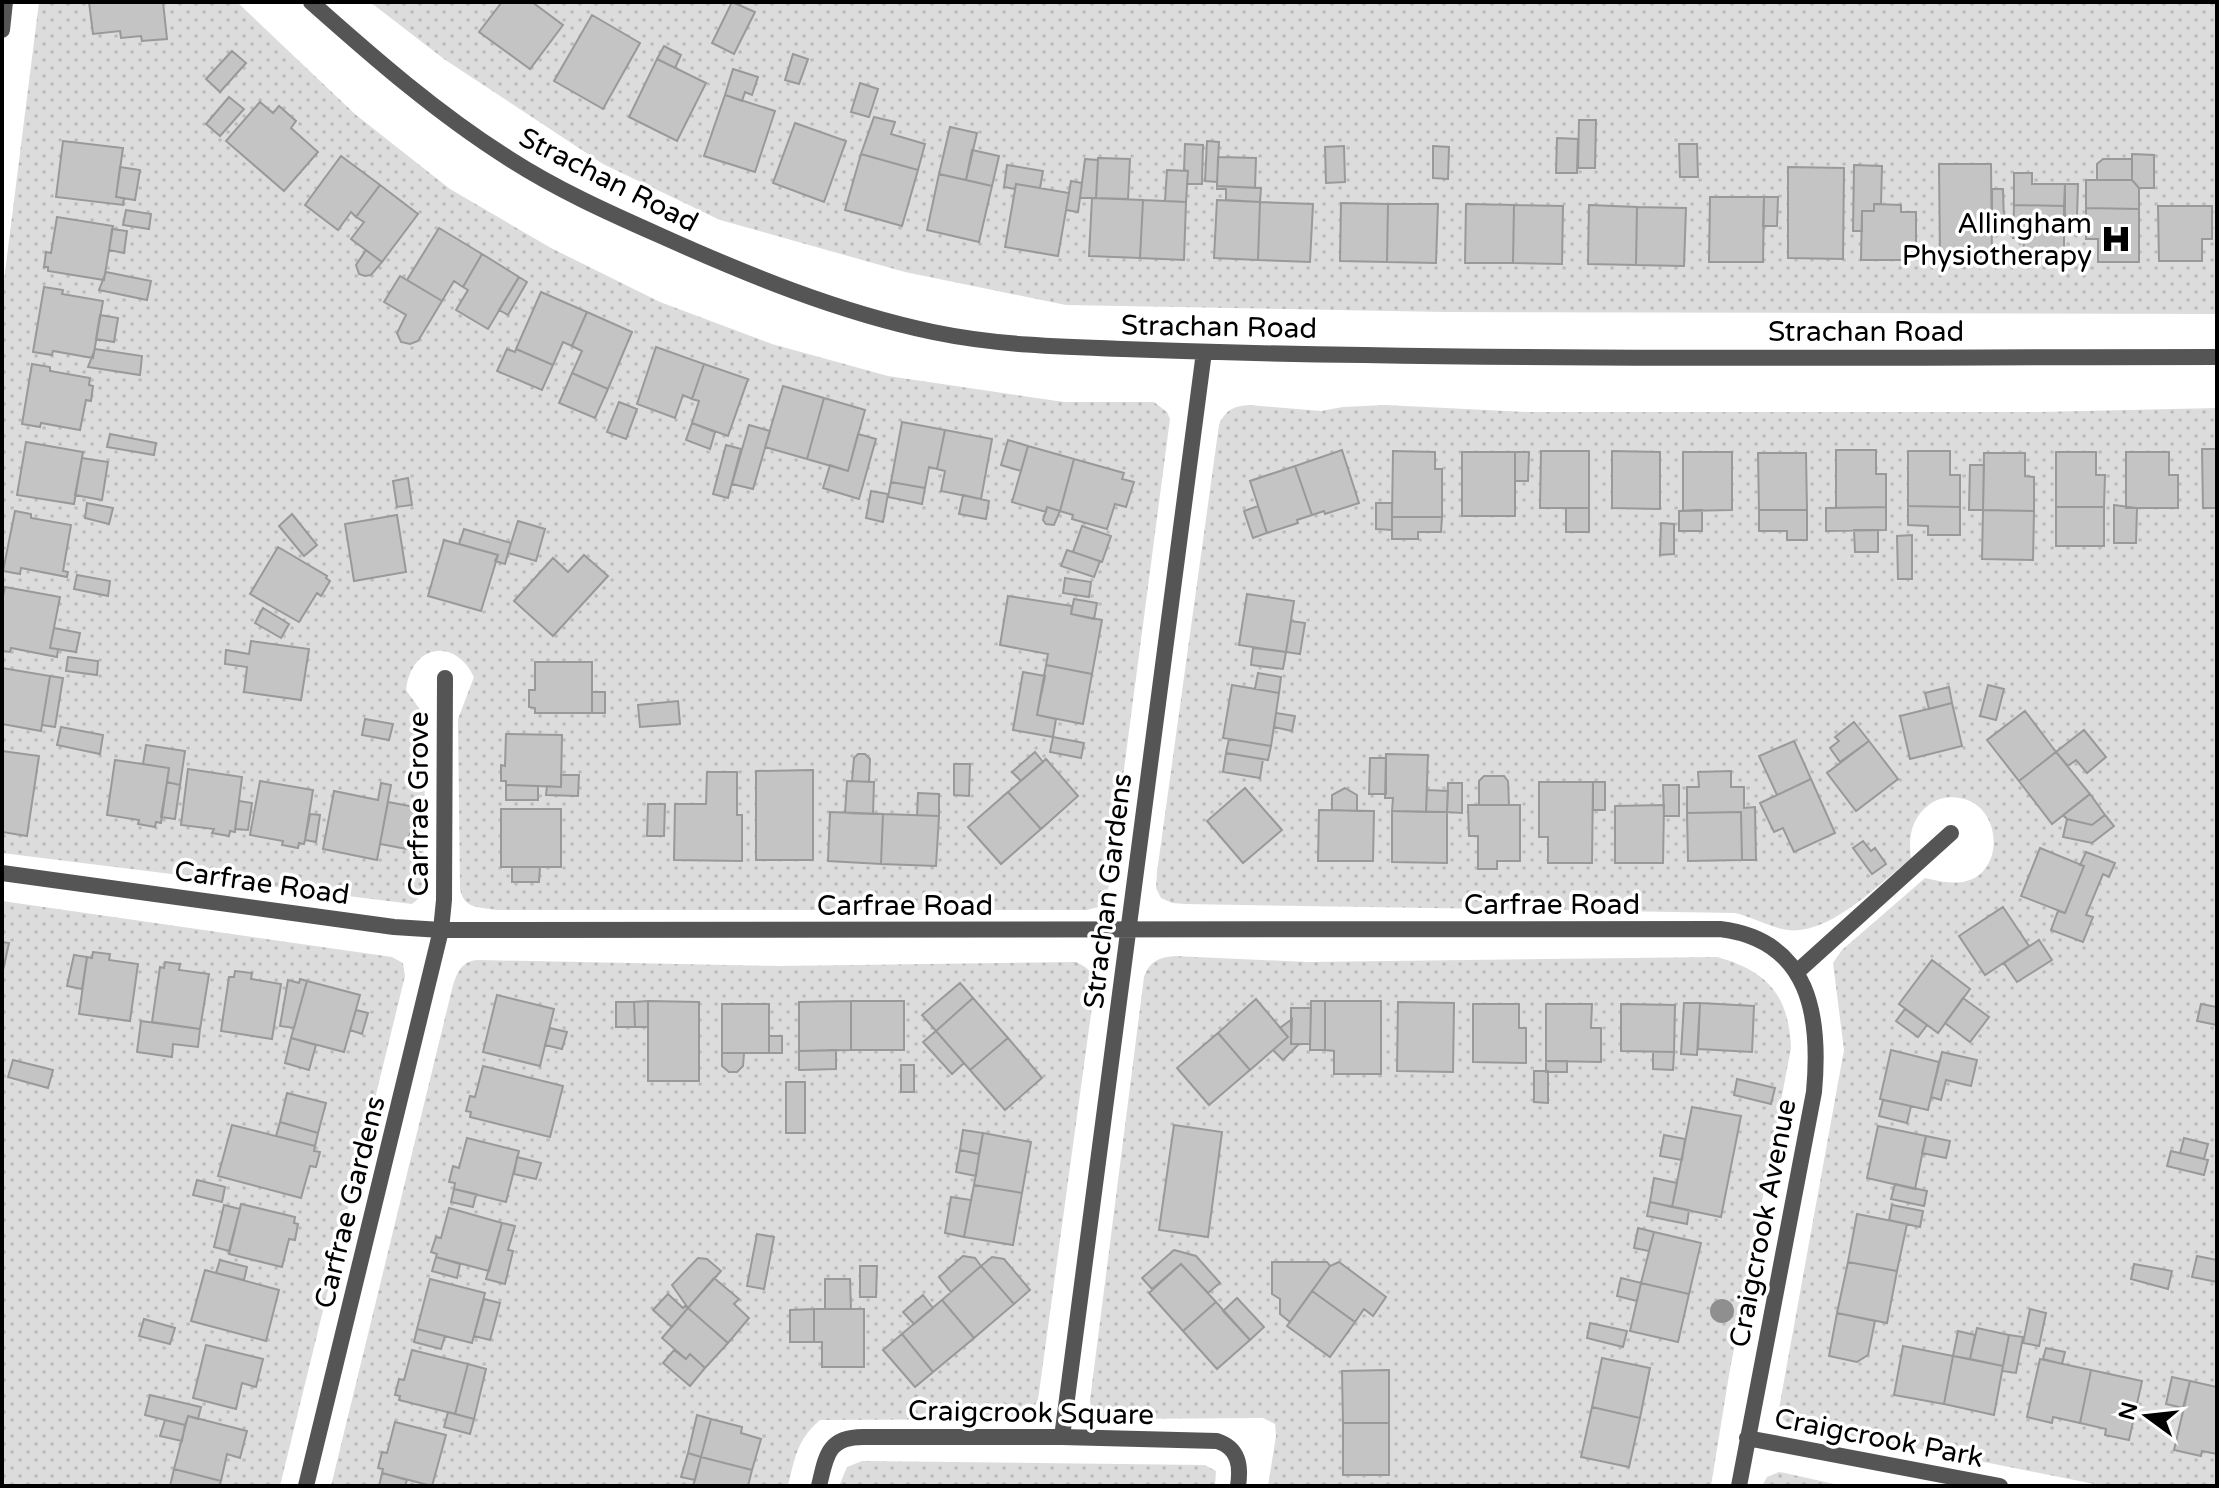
<svg xmlns="http://www.w3.org/2000/svg" width="2219" height="1488" viewBox="0 0 2219 1488" font-family="'Varela Round',sans-serif">
  <defs>
    <pattern id="garden-dots" width="8" height="8" patternUnits="userSpaceOnUse" patternTransform="scale(2)"><rect width="8" height="8" fill="#dcdcdc"/><path d="M2 2h.1M6 6h.1" fill="none" stroke="#bbb" stroke-width="1.8" stroke-linecap="round"/></pattern>
  </defs>
  <rect width="100%" height="100%" fill="#fff"/>
  <path fill="url(#garden-dots)" d="M39 2H237L356 115 450 189 551 248 660 302 772 344 888 376 1064 402H1154L1167 412 1170 419 1108 891 1102 906 1087 910H497C479 907 464 909 460 889L458 719 474 677C454 636 411 645 406 690L426 718 423 888 418 899 412 904 2 853V296Z
    M370 2H2217V314L1445 312 1066 305 905 272 720 220 603 164 444 59Z
    M1249 405 1321 411 1343 407 1385 405 1528 412H2039L2217 408V1486H2104L1786 1422 1778 1414 1844 1050 1833 963 1842 950 1925 878C1941 882 1964 887 1979 875 2006 853 1994 802 1959 798 1949 796 1938 798 1930 804 1911 818 1908 837 1911 859 1878 884 1826 940 1782 929 1766 925 1751 917 1735 913L1185 904 1172 903 1161 898 1156 888 1157 872 1219 425C1225 410 1234 406 1249 405Z
    M2 901 392 957 403 963 405 976 280 1486H2Z
    M1174 956 1308 962 1717 957C1768 971 1789 996 1791 1048L1729 1375 1711 1486H1268L1276 1436 1275 1424 1263 1418 1106 1419C1097 1416 1090 1411 1090 1400L1144 977C1150 961 1158 958 1174 956Z
    M478 960 780 966 1076 962C1087 967 1093 972 1095 985L1038 1400 1028 1417 1020 1419 820 1420C797 1440 795 1457 788 1486H331L453 985C458 971 462 961 478 960Z
    M862 1461 1205 1465 1216 1471 1215 1486H839L847 1467Z
    M1779 1472 1785 1473 1843 1486H1762L1767 1477Z"/>
  <path fill="#c4c4c4" stroke="#999" stroke-width="2" d="M89 2H163L167 39 142 41 141 36 121 38 120 31 93 34Z
    M502 2H532L563 25 530 69 479 32Z
    M732 2 755 12 734 54 712 43Z
    M592 15 640 43 603 109 554 81Z
    M664 46 681 55 675 68 657 59Z
    M232 51 246 63 220 92 206 79Z
    M793 54 808 59 799 84 785 80Z
    M657 59 706 83 677 141 629 117Z
    M733 69 758 77 752 95 745 92 742 101 725 95Z
    M860 83 878 89 869 117 851 112Z
    M725 95 775 111 755 172 704 156Z
    M229 97 244 109 220 136 206 124Z
    M260 102 273 113 279 106 296 121 291 128 318 152 284 191 226 141Z
    M874 117 895 122 891 134 925 144 918 170 861 154Z
    M1579 120H1596L1595 168H1578Z
    M795 123 846 141 824 202 773 183Z
    M950 127 977 133 966 180 939 174Z
    M1557 138 1578 139 1577 173H1556Z
    M63 141 123 148 116 197 124 198 123 205 56 197Z
    M1207 141 1219 142 1217 182 1205 181Z
    M1185 144 1203 145 1202 184H1187L1188 171 1184 170Z
    M1679 144H1697L1698 177H1680Z
    M1344 146 1345 182 1326 183 1325 147Z
    M1433 146 1449 147 1448 179 1433 178Z
    M972 150 999 156 992 186 966 180Z
    M861 154 918 170 902 226 845 210Z
    M2132 154 2154 155V188H2139L2132 180Z
    M341 156 380 185 356 217 351 212 338 230 305 205Z
    M1218 157 1256 158 1255 188 1217 186Z
    M1098 158 1130 159 1128 199 1096 198Z
    M1085 159 1098 160 1096 198H1080Z
    M2103 159H2132V180H2097V164Z
    M1939 164H1991L1992 257 1940 258Z
    M1007 165 1043 171 1040 188 1016 184 1015 189 1004 187Z
    M1854 165 1882 166 1881 204H1874V211H1862V231H1853Z
    M120 167 140 170 135 200 116 197Z
    M1788 167 1844 168 1843 259 1788 258Z
    M1167 170 1188 171 1186 202 1165 201Z
    M2014 173H2032V184H2065L2064 206 2014 205Z
    M939 174 992 186 979 242 927 230Z
    M2086 180H2132L2139 188V209L2086 208Z
    M1071 181 1082 183 1078 212 1066 210Z
    M1016 184 1069 193 1058 256 1005 247Z
    M2065 184H2078L2077 216H2065Z
    M380 185 418 214 382 262 351 239 364 222 356 217Z
    M1217 186 1261 188 1260 202 1226 200V189H1217Z
    M1992 189H2003L2004 222H1992Z
    M1710 197H1764L1763 262H1709Z
    M1764 197H1778L1777 226H1763Z
    M1092 198 1143 200 1140 258 1089 256Z
    M1143 200 1186 202 1184 260 1140 258Z
    M1217 200 1260 202 1258 260 1214 258Z
    M1260 202 1313 204 1310 262 1258 260Z
    M1341 203 1388 204 1387 262 1340 261Z
    M1388 204H1438L1436 263 1387 262Z
    M1466 204 1514 205 1513 263H1465Z
    M1874 204 1901 205V212H1916V260H1861L1862 211H1874Z
    M1514 205 1563 206 1562 264 1513 263Z
    M1589 205 1637 207 1636 265 1588 264Z
    M2014 205 2064 206V262L2023 261 2024 238H2013Z
    M2158 206H2212V239H2202V261H2159Z
    M1637 207 1686 208 1684 266 1636 265Z
    M2086 208 2139 209V262H2098V239H2086Z
    M126 210 151 214 149 229 123 225Z
    M57 217 113 226 104 280 48 271V267H44L46 252 51 253Z
    M439 228 482 254 463 287 454 281 442 301 407 280Z
    M112 229 127 231 124 253 109 250Z
    M366 250 382 262 371 275 365 276 359 274 356 265Z
    M482 254 519 277 488 329 456 310 468 290 463 287Z
    M106 272 151 281 147 300 99 290Z
    M400 276 442 301 418 341 410 344 401 342 397 333 406 315 384 302Z
    M519 277 527 282 508 315 499 310Z
    M44 287 63 290 62 294 103 301 93 358 53 351 52 355 33 352Z
    M541 292 587 312 572 346 563 342 553 365 516 349Z
    M587 312 632 332 608 389 572 373 582 351 572 346Z
    M100 315 118 318 114 342 96 339Z
    M656 347 704 364 692 399 683 395 675 418 637 404Z
    M95 349 142 356 140 375 88 367Z
    M507 349 515 352 516 349 553 365 542 390 497 371Z
    M32 364 50 367V371L90 378 89 385 93 386 91 401 86 400 80 430 41 423 40 427 22 424Z
    M704 364 748 379 728 436 692 423 699 401 692 399Z
    M572 373 608 389 595 418 559 403Z
    M783 386 824 398 807 459 765 447Z
    M824 398 865 410 848 471 807 459Z
    M619 402 637 409 626 439 607 432Z
    M902 422 945 430 937 469 929 467 925 488 891 482Z
    M692 423 715 432 710 449 686 440Z
    M749 425 770 431 753 489 732 484Z
    M945 430 992 439 981 499 941 491 945 471 937 469Z
    M110 434 156 443 154 455 107 447Z
    M858 434 876 439 859 499 823 488 830 465 848 471Z
    M1008 440 1028 446 1021 471 1001 465Z
    M26 442 83 452 74 504 17 495Z
    M726 445 741 449 728 498 713 494Z
    M1028 446 1074 459 1060 511 1047 507 1046 512 1012 502Z
    M2202 449H2217V508H2203Z
    M1342 450 1359 503 1325 514 1324 511 1312 515 1295 466Z
    M1836 450H1876V474H1886V507L1836 508Z
    M1393 451 1435 452V469H1442V517H1392Z
    M1541 451H1589V508H1540Z
    M1612 451 1660 452V509L1612 508Z
    M1908 451H1950V475H1960V507L1908 506Z
    M1462 452H1515V516H1462Z
    M1515 452H1529L1528 481H1515Z
    M1683 452H1732V510L1683 511Z
    M2056 452H2096V475H2105L2104 507H2056Z
    M2126 452H2169V475H2178V508H2126Z
    M1758 453H1806L1807 510H1759Z
    M1984 453H2025V476L2034 477V511L1983 510Z
    M82 458 108 462 102 500 75 495Z
    M1074 459 1124 473 1122 479 1134 482 1126 507 1115 504 1107 529 1072 519 1073 515 1060 511Z
    M1970 465H1984L1983 510H1969Z
    M1295 466 1312 515 1297 520 1298 523 1267 533 1250 481Z
    M408 478 412 505 397 507 393 481Z
    M891 482 925 488 922 504 888 497Z
    M871 491 888 494 883 522 866 518Z
    M963 495 989 501 986 519 959 514Z
    M87 503 113 508 109 524 85 518Z
    M1376 503H1392V530L1376 529Z
    M2114 505 2137 508 2136 543H2114Z
    M1258 506 1267 533 1253 538 1244 511Z
    M1908 506 1960 507V535H1928V526L1908 525Z
    M1047 507 1060 511 1054 525 1046 524 1043 520Z
    M1886 507V530L1826 531V508Z
    M2056 507H2104V546H2056Z
    M1566 508H1589V532H1566Z
    M1702 510V531H1679V511Z
    M1759 510H1807V540H1787V531H1759Z
    M1983 510 2034 511 2033 560 1982 559Z
    M15 511 31 514V518L71 525 63 571 68 572 67 577 21 568 20 574 3 571Z
    M292 514 317 545 304 556 279 526Z
    M397 515 406 572 354 581 345 524Z
    M1392 517H1442L1441 532H1418V539H1392Z
    M518 521 545 529 536 561 508 553Z
    M1661 523 1674 524V554L1660 555Z
    M1082 526 1111 536 1102 562 1073 552Z
    M464 529 511 543 505 564 495 561 498 555 459 544Z
    M1854 530H1878V552H1855Z
    M1912 535V579H1898L1897 536Z
    M444 540 498 555 481 611 428 596Z
    M278 547 327 576 326 578 330 581 321 596 317 593 299 622 250 594Z
    M1067 550 1100 561 1094 577 1061 566Z
    M584 555 608 576 553 636 514 601 553 558 568 572Z
    M77 575 110 581 108 596 74 589Z
    M1065 578 1091 582 1089 597 1063 593Z
    M5 587 60 597 50 648 58 649 57 657 11 648 10 652 2 651V600Z
    M1247 594 1294 601 1286 652 1239 645Z
    M1008 596 1072 606 1071 614 1102 620 1092 674 1046 665 1048 654 1000 645Z
    M1074 599 1097 603 1094 619 1071 614Z
    M263 608 289 624 281 638 255 623Z
    M1291 621 1305 623 1300 654 1286 652Z
    M54 628 80 633 76 652 50 648Z
    M251 641 309 649 301 700 244 692 247 667 225 664 226 650 249 654Z
    M1253 648 1286 652 1283 669 1251 665Z
    M68 657 98 661 97 675 66 671Z
    M535 662H592V713H535V708L529 707V690H535Z
    M1046 665 1092 674 1083 724 1037 715Z
    M2 668 50 676 41 731 2 724Z
    M1023 672 1045 676 1037 715 1056 719 1053 737 1013 730Z
    M1258 673 1281 677 1279 693 1255 689Z
    M50 676 63 678 55 727 42 725Z
    M1232 685 1279 693 1271 746 1223 738Z
    M1988 685 2004 689 1996 720 1980 716Z
    M1949 687 1952 703 1929 709 1925 693Z
    M592 692H605V713H592Z
    M678 701 680 724 640 727 638 705Z
    M1952 703 1962 746 1910 759 1900 716Z
    M2025 711 2056 752 2019 781 1987 740Z
    M1276 713 1295 716 1292 731 1274 727Z
    M365 719 393 724 389 740 362 735Z
    M1854 722 1869 741 1840 762 1830 748 1839 741 1835 737Z
    M61 727 103 735 100 754 57 745Z
    M2084 730 2106 757 2087 773 2076 760 2068 766 2056 752Z
    M506 734 562 735 561 787 506 785V781H501V765L505 766Z
    M1053 737 1084 743 1081 758 1050 752Z
    M1229 739 1271 746 1268 760 1226 753Z
    M1794 741 1811 779 1777 795 1759 756Z
    M1869 741 1898 779 1856 811 1827 773Z
    M146 745 185 751 180 785 167 782 169 768 143 764Z
    M2 751 39 756 27 836 2 832Z
    M1035 752 1043 762 1021 781 1012 772Z
    M2056 752 2090 794 2052 824 2019 781Z
    M1226 753 1263 759 1260 778 1223 772Z
    M858 754H865L870 759 869 782 852 781 854 758Z
    M1386 754 1428 755 1426 812 1392 811 1393 798H1385Z
    M1370 758H1386V794H1369Z
    M1046 759 1078 796 1041 829 1008 792Z
    M115 760 169 768 161 823 156 822 155 827 138 824 139 820 107 815Z
    M954 764H970L969 796 954 795Z
    M188 769 242 777 235 832 230 831 229 836 212 833 214 829 181 825Z
    M813 770V860H756V771Z
    M1731 771V787H1744V808L1755 807 1756 860H1742L1741 812 1687 813V787H1699L1698 772Z
    M707 772H737V815H742V861L674 860 675 804H706Z
    M561 775H579L578 796 546 795 547 786 561 787Z
    M1484 776H1504L1508 781 1509 805H1479V781Z
    M1811 779 1835 833 1794 852 1783 828 1774 832 1760 803Z
    M260 781 313 790 305 840 304 844 299 843 298 848 282 845 283 841 250 835Z
    M847 781 874 782 873 814 845 813Z
    M167 782 180 785 175 819 161 817Z
    M1539 782H1593L1592 863H1548V837H1539Z
    M1593 782H1605V810H1593Z
    M381 783 391 785 377 860 323 849 334 791 378 800Z
    M1448 783H1462V813L1447 812Z
    M506 785 538 786V800H506Z
    M1663 785H1679V816H1664Z
    M1245 788 1282 830 1243 863 1207 821Z
    M1345 788 1357 795V811L1332 810V795Z
    M1427 790 1448 791 1447 812H1426Z
    M1008 792 1041 829 1001 864 968 827Z
    M918 793 939 794V816H917Z
    M2090 794 2105 815 2092 825 2067 819 2063 815Z
    M239 801 252 803 248 830 235 829Z
    M388 802 415 807 407 849 380 844Z
    M648 804H665L664 836H647Z
    M1468 805H1520V861H1497V869H1478V836H1469Z
    M1664 805 1663 863H1615V806Z
    M501 809H561V867H501Z
    M1319 810 1374 811 1373 861H1318Z
    M1392 811 1447 812V863L1392 862Z
    M830 812 883 814 881 864 828 861Z
    M1741 812 1742 860 1688 861 1687 813Z
    M310 814 320 815 316 842 305 840Z
    M883 814 939 816 936 866 881 864Z
    M2105 815 2114 826 2092 843 2063 837 2067 819 2092 825Z
    M1863 841 1871 851 1875 848 1886 864 1872 874 1853 848Z
    M2040 848 2084 866 2065 913 2021 896Z
    M2086 852 2115 863 2109 877 2103 874 2086 915 2093 917 2083 942 2051 930 2058 911 2065 913 2084 866 2080 865Z
    M512 867H540L539 882H512Z
    M2003 907 2029 946 1985 975 1959 936Z
    M2039 940 2052 960 2017 982 2004 963Z
    M2 942 9 943 2 975Z
    M93 952 110 954 109 960 138 964 130 1021 79 1014 87 957 92 958Z
    M74 955 87 957 82 989 67 986Z
    M1932 960 1970 989 1938 1033 1899 1004Z
    M165 962 180 964 179 970 209 974 200 1029 152 1022 160 967 164 968Z
    M235 971 252 973 251 979 281 984 272 1039 221 1031 229 977H234Z
    M300 979 307 981 294 1028 280 1026 288 980 299 983Z
    M307 981 360 995 344 1052 291 1038Z
    M960 983 973 998 936 1031 922 1015Z
    M497 995 554 1009 540 1066 483 1052Z
    M973 998 1008 1038 970 1070 936 1031Z
    M1963 998 1989 1017 1970 1042 1945 1023Z
    M1256 999 1288 1037 1250 1070 1218 1033Z
    M648 1001V1027H635L634 1002Z
    M648 1001 699 1002V1081H648Z
    M851 1001H904V1050H851Z
    M851 1001V1050L799 1051V1002Z
    M1311 1001H1325V1050H1310Z
    M1325 1001H1381V1074H1334V1051L1325 1050Z
    M616 1002H634L635 1027H616Z
    M1398 1002 1454 1003 1453 1072 1397 1071Z
    M1684 1003H1700L1697 1055 1681 1054Z
    M1700 1003 1754 1006 1752 1052 1698 1049Z
    M722 1004H769V1053H722Z
    M1473 1004H1519V1028H1526V1063L1473 1062Z
    M1546 1004H1592L1591 1028H1601V1062L1546 1061Z
    M1621 1004 1675 1005 1674 1052 1621 1051Z
    M2201 1004 2217 1007V1025L2197 1021Z
    M1291 1008H1311L1310 1044H1291Z
    M1905 1009 1927 1025 1918 1037 1896 1021Z
    M356 1010 368 1013 362 1034 350 1030Z
    M1292 1019 1291 1044H1299L1283 1060 1273 1050 1288 1037 1280 1028Z
    M141 1021 200 1029 198 1047 173 1044 172 1057 137 1052Z
    M550 1028 567 1032 562 1049 545 1045Z
    M936 1031 964 1063 952 1074 923 1042Z
    M1218 1033 1250 1070 1209 1105 1177 1068Z
    M769 1036H782V1053H769Z
    M291 1038 316 1045 309 1070 285 1063Z
    M1008 1038 1042 1078 1005 1110 970 1070Z
    M836 1050V1069L799 1070V1051Z
    M1891 1050 1939 1062 1928 1110 1880 1099Z
    M1653 1052H1674L1673 1070 1653 1069Z
    M1942 1052 1977 1060 1971 1086 1946 1080 1941 1100 1931 1097Z
    M722 1053H744L743 1066 737 1072H729L722 1066Z
    M13 1060 53 1070 48 1088 8 1077Z
    M1546 1061H1567V1072H1546Z
    M901 1065H914V1092H901Z
    M483 1066 563 1086 550 1137 470 1117 471 1112 466 1111 470 1096 475 1097Z
    M1534 1071H1548V1103L1534 1102Z
    M1737 1079 1775 1088 1771 1104 1734 1095Z
    M786 1082H805V1133H786Z
    M287 1093 326 1103 318 1133 280 1122Z
    M1883 1100 1911 1106 1907 1123 1879 1116Z
    M1692 1107 1741 1116 1721 1217 1672 1207Z
    M280 1122 318 1133 315 1146 276 1136Z
    M232 1125 315 1146 314 1151 320 1152 316 1167 310 1166 301 1198 218 1176Z
    M1174 1125 1222 1132 1208 1237 1159 1230Z
    M1878 1126 1926 1136 1915 1189 1867 1178Z
    M963 1130 983 1133 979 1154 960 1150Z
    M983 1133 1031 1142 1022 1193 974 1185Z
    M1664 1135 1685 1139 1682 1160 1660 1156Z
    M1926 1136 1950 1141 1946 1158 1922 1153Z
    M467 1138 519 1151 506 1202 454 1189 455 1183 449 1182 453 1166 459 1168Z
    M2184 1138 2208 1144 2204 1159 2180 1153Z
    M960 1150 979 1154 976 1176 956 1172Z
    M2171 1151 2208 1160 2204 1175 2167 1166Z
    M517 1157 541 1163 536 1179 514 1174Z
    M1654 1178 1677 1183 1672 1207 1650 1202Z
    M197 1180 225 1187 222 1202 193 1195Z
    M1895 1184 1927 1191 1924 1206 1891 1199Z
    M974 1185 1022 1193 1013 1245 964 1237Z
    M454 1189 476 1194 473 1207 451 1202Z
    M951 1197 971 1200 964 1237 945 1233Z
    M1650 1202 1689 1210 1687 1224 1647 1216Z
    M241 1204 295 1217 294 1223 298 1224 295 1240 289 1239 282 1267 229 1254Z
    M224 1205 240 1209 229 1251 214 1247Z
    M1892 1205 1923 1211 1920 1227 1889 1220Z
    M449 1208 502 1223 489 1271 436 1257 437 1254 431 1252 436 1237 441 1238Z
    M1857 1214 1907 1224 1897 1271 1848 1262Z
    M502 1223 515 1226 508 1250 513 1251 505 1284 486 1279Z
    M1638 1228 1654 1232 1649 1251 1634 1248Z
    M1654 1232 1701 1243 1689 1294 1641 1283Z
    M757 1234 774 1237 764 1289 747 1286Z
    M1174 1250 1196 1256 1220 1283 1208 1293 1181 1264 1152 1289 1142 1278Z
    M963 1256 975 1258 981 1266 951 1292 939 1277Z
    M2197 1256 2217 1260V1282L2192 1277Z
    M436 1257 460 1264 457 1278 432 1271Z
    M992 1257 1004 1259 1030 1290 1014 1304 981 1266Z
    M698 1258 707 1259 721 1271 688 1308 672 1285Z
    M220 1260 247 1267 244 1280 216 1273Z
    M1272 1262H1327L1330 1266 1290 1322 1280 1314V1299L1272 1294Z
    M1339 1262 1386 1297 1373 1316 1364 1309 1355 1322 1312 1291 1330 1266Z
    M1848 1262 1897 1271 1887 1323 1837 1313Z
    M1181 1264 1216 1302 1183 1331 1149 1293Z
    M2134 1264 2172 1271 2168 1289 2131 1279Z
    M860 1266H877L876 1297H860Z
    M981 1266 1014 1304 974 1338 942 1300Z
    M205 1270 279 1290 266 1341 191 1321Z
    M714 1278 739 1299 734 1304 749 1318 728 1343 688 1308Z
    M1621 1278 1641 1283 1637 1301 1617 1296Z
    M430 1279 485 1293 472 1343 417 1329Z
    M825 1279H850L851 1309H825Z
    M1641 1283 1689 1294 1678 1342 1630 1331Z
    M1312 1291 1355 1322 1330 1357 1287 1326Z
    M668 1294 683 1308 685 1306 688 1308 672 1327 653 1310Z
    M923 1295 933 1308 914 1324 903 1312Z
    M1237 1298 1264 1327 1250 1340 1223 1311Z
    M484 1299 500 1303 490 1340 474 1336Z
    M942 1300 974 1338 933 1372 902 1334Z
    M1216 1302 1250 1340 1217 1369 1183 1331Z
    M688 1308 728 1343 705 1368 690 1354 686 1359 662 1338Z
    M814 1309V1342H790V1310Z
    M814 1309H864V1367H822V1342H814Z
    M2030 1309 2046 1313 2039 1346 2023 1343Z
    M1837 1313 1875 1321 1868 1355 1857 1362 1829 1356Z
    M144 1319 175 1328 170 1344 139 1336Z
    M1590 1323 1627 1331 1623 1347 1587 1338Z
    M1977 1328 2009 1335 2003 1366 1970 1359Z
    M417 1329 445 1336 441 1349 414 1342Z
    M1958 1331 1975 1335 1970 1359 1953 1356Z
    M902 1334 933 1372 915 1387 883 1350Z
    M2009 1335 2023 1337 2016 1373 2002 1371Z
    M206 1345 263 1359 256 1387 242 1383 236 1409 193 1398Z
    M1903 1346 1953 1356 1944 1404 1894 1395Z
    M2046 1348 2065 1352 2062 1364 2043 1359Z
    M412 1350 468 1364 455 1414 399 1400 400 1396 395 1395 399 1379 404 1380Z
    M674 1350 686 1359 690 1354 705 1368 690 1386 663 1363Z
    M1953 1356 2003 1366 1994 1415 1944 1404Z
    M1602 1358 1650 1368 1640 1418 1592 1407Z
    M2040 1359 2091 1370 2080 1423 2053 1417 2052 1423 2027 1417Z
    M468 1364 486 1369 474 1419 455 1414Z
    M1389 1370V1423H1343L1342 1371Z
    M2091 1370 2142 1381 2129 1440 2105 1435 2106 1429 2080 1423Z
    M2172 1377 2190 1381 2183 1408 2166 1404Z
    M2190 1381 2217 1387V1454L2202 1451 2201 1456 2174 1450Z
    M150 1395 201 1407 198 1419 188 1416 185 1425 145 1415Z
    M1592 1407 1640 1418 1629 1467 1581 1457Z
    M448 1412 474 1419 470 1434 444 1427Z
    M697 1415 711 1419 701 1457 688 1453Z
    M188 1416 247 1431 240 1458 227 1454 221 1481 174 1469Z
    M711 1419 742 1427 741 1433 761 1439 752 1470 701 1457Z
    M165 1420 185 1425 182 1441 160 1436Z
    M395 1422 446 1435 432 1486 382 1473 383 1469 378 1468 382 1452 387 1453Z
    M1343 1423H1389V1475H1343Z
    M688 1453 701 1457 695 1480 681 1477Z
    M701 1457 752 1470 748 1486H693Z
    M174 1469 221 1481 219 1486H170Z
    M382 1473 407 1480 405 1486H379Z"/>
  <g fill="none" stroke-linecap="round" stroke-linejoin="round">
    <path stroke="#555" stroke-width="16" d="M311 2C374 58 437 113 508 158 556 189 607 212 659 235 748 275 838 312 933 332 995 345 1060 347 1123 349 1203 352 1284 354 1364 355 1648 360 1933 357 2217 357
      M2 30 5 2
      M2 873 394 927 441 930 1720 929C1810 940 1821 1016 1814 1092L1739 1486
      M1798 971 1951 833
      M1062 1437 1204 352
      M1747 1438 2000 1486
      M306 1486 441 930 444 900 445 678
      M819 1486C826 1457 827 1437 863 1437H1062L1217 1441C1239 1448 1241 1466 1238 1486"/>
  </g>
  <circle fill="#8f8f8f" cx="1722" cy="1311" r="12"/>
  <defs>
    <g id="hospital-bare" transform="scale(2.4)"><path d="M-5-5h3v3.5h4V-5h3V5h-3V1.5h-4V5h-3Z" fill="#000" stroke="#fff" stroke-width="2.5" paint-order="stroke"/></g>
  </defs>
  <g fill-rule="evenodd">
    <use href="#hospital-bare" x="2116" y="239"/>
  </g>
  <g text-anchor="middle" stroke-width="7" stroke-linejoin="round" paint-order="stroke">
    <g font-size="28" fill="#000" stroke="#fff">
      <text transform="translate(609 179) rotate(27)" y="10">Strachan Road</text>
      <text transform="translate(1219 326) rotate(1)" y="10">Strachan Road</text>
      <text x="1866" y="341">Strachan Road</text>
      <text transform="translate(418 804) rotate(-90)" y="10">Carfrae Grove</text>
      <text transform="translate(262 882) rotate(8)" y="10">Carfrae Road</text>
      <text transform="translate(1107 891) rotate(-83)" y="10">Strachan Gardens</text>
      <text x="1552" y="914">Carfrae Road</text>
      <text x="905" y="915">Carfrae Road</text>
      <text transform="translate(349 1202) rotate(-76)" y="10">Carfrae Gardens</text>
      <text transform="translate(1762 1223) rotate(-79)" y="10">Craigcrook Avenue</text>
      <text transform="translate(1031 1412) rotate(1)" y="10">Craigcrook Square</text>
      <text transform="translate(1879 1437) rotate(11)" y="10">Craigcrook Park</text>
    </g>
    <g font-size="28" fill="#000" stroke="#fff" text-anchor="end">
      <text x="2092" y="233">Allingham<tspan x="2092" dy="32">Physiotherapy</tspan></text>
    </g>
  </g>
  <rect width="2219" height="1488" fill="none" stroke="#000000" stroke-width="8"/>
  <g transform="translate(2147 1416) rotate(285)" stroke="#ffffff" stroke-width="6" paint-order="stroke">
  <path d="M0-6L14 30L0 20L-14 30Z" fill="#000000"/>
  <text y="-12" font-size="22" font-weight="bold" text-anchor="middle" fill="#000000">N</text>
  </g>
</svg>
